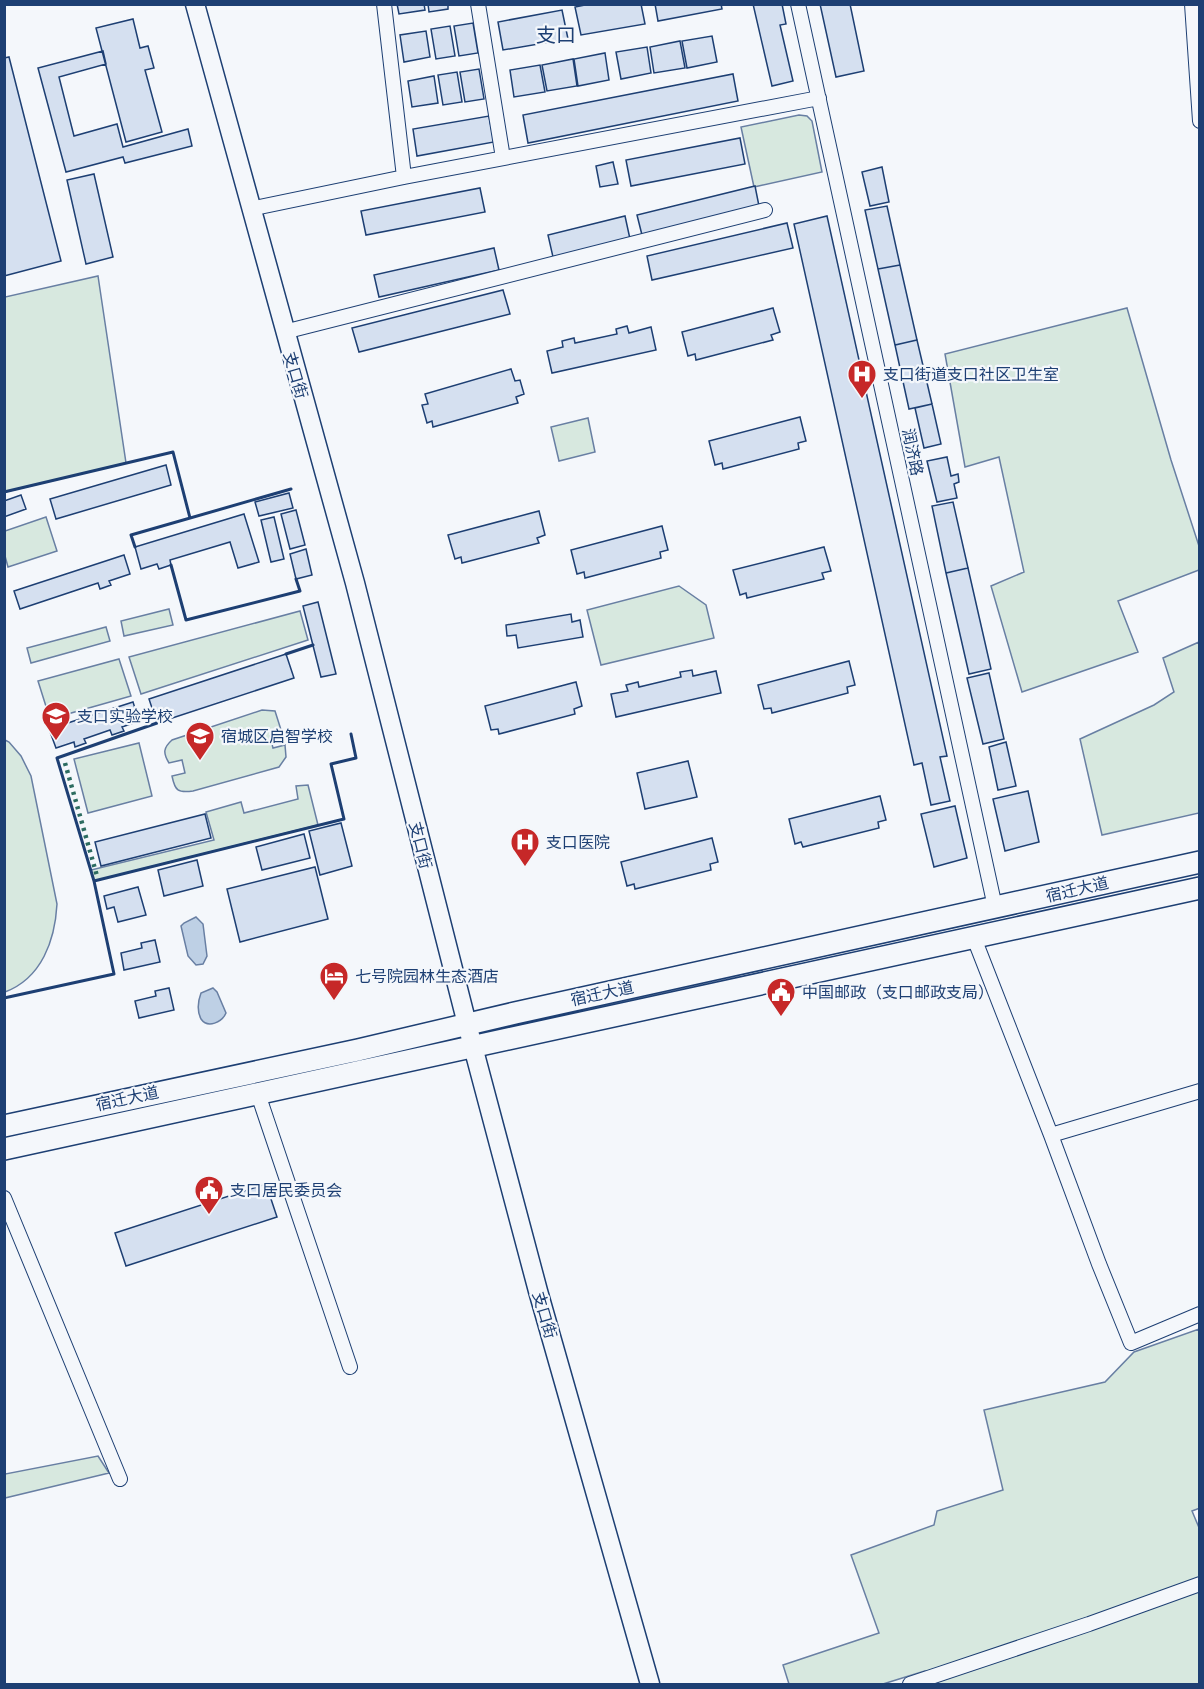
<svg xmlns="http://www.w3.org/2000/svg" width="1204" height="1689" viewBox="0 0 1204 1689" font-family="Signika,'Noto Sans SC',sans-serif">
  <rect width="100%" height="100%" fill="#f4f7fb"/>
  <path fill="#d7e8df" stroke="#687fa3" stroke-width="1.5" d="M799 115 807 116 812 121 822 172 754 187 741 127Z
    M98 276 126 463 5 492V297Z
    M1127 308 1171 460 1199 546V570L1118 601 1138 652 1022 692 991 586 1024 572 999 457 965 467 945 354Z
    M588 418 595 452 559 461 551 427Z
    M46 517 57 551 8 567 5 556V531Z
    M679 586 706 605 714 638 601 665 587 610Z
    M169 609 173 625 124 636 121 621Z
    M300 611 308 640 141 694 129 657Z
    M106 627 110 641 31 663 27 648Z
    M1199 642V813L1102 835 1080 739 1154 705 1174 692 1163 658Z
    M119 659 131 696 50 719 38 681Z
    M262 710 275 711 282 733 270 736 273 748 285 745 286 757 279 767 193 791C178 793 175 791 172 776L185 773 182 760 169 763C163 753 163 748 172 740Z
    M5 740 9 742 21 756 31 776 57 904C55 940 42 978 5 992Z
    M139 743 152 796 88 813 74 759Z
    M308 785 318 825 94 881 91 870 214 840 206 812 241 802 244 813 298 799 296 786Z
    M1199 1329 1200 1508 1192 1511 1200 1530 1199 1684H930L925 1671 883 1684H789L783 1665 879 1633 851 1555 934 1525 937 1511 1003 1490 984 1410 1105 1382 1134 1352Z
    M98 1456 109 1473 5 1498V1474Z"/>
  <path fill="#bed0e5" stroke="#687fa3" stroke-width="1.5" d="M196 917 203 924 207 956 203 964 196 965 188 956 181 926 184 923Z
    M213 988 217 992 226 1013C222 1022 208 1029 201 1019 197 1011 198 1001 201 993Z"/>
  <path fill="#d5e0f0" stroke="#1d3f73" stroke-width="1.5" d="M397 4H424L425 10 399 14Z
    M428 4H448V9L429 12Z
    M590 4H641L645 24 581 35 575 7Z
    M655 4H721L722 9 658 21Z
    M753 4H782L786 24 780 25 793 81 772 86Z
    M820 4H850L864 71 836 77Z
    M562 10 568 39 503 50 498 22Z
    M133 19 140 48 148 46 154 68 145 70 162 132 126 142 96 28Z
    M473 23 478 53 459 56 454 26Z
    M450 26 455 56 436 59 431 29Z
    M426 31 430 57 404 62 400 35Z
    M712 36 717 62 687 68 682 41Z
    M680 41 685 68 654 73 650 47Z
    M647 47 651 73 621 79 616 52Z
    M103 51 106 64 59 77 74 136 117 124 123 147 188 129 192 146 125 163 123 157 66 172 38 68Z
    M605 53 609 80 578 86 574 59Z
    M9 57 61 261 4 276V58Z
    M573 59 577 86 547 91 542 65Z
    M540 65 545 92 514 97 510 70Z
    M479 69 484 99 465 102 460 72Z
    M457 72 462 102 443 105 438 75Z
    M733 74 738 101 528 143 523 115Z
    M434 76 438 103 412 107 408 81Z
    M489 116 494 142 417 156 413 129Z
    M740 138 745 164 631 186 626 160Z
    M613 162 618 184 600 187 596 166Z
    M882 167 889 202 870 206 862 172Z
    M94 174 113 257 86 264 67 180Z
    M755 186 759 206 642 235 637 215Z
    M480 188 485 212 366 235 361 211Z
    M887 206 900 265 878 269 865 210Z
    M625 216 630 239 553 257 548 235Z
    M827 216 947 756 940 757 950 801 931 805 922 763 914 765 794 224Z
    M787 223 793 248 652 280 647 256Z
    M494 248 499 270 379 297 374 275Z
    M900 265 917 340 895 345 878 269Z
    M503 290 510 314 359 352 352 328Z
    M773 308 780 332 771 335 773 340 696 360 695 354 688 356 682 332Z
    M627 326 629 333 651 327 656 350 552 373 547 351 563 347 562 341 574 338 575 343 617 334 616 329Z
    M917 340 932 404 909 409 895 345Z
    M511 369 515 381 520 380 524 394 516 397 518 403 433 427 432 421 427 423 422 405 428 404 425 394Z
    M932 404 941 444 924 448 915 408Z
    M800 417 806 441 798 443 799 449 723 469 722 463 715 465 709 441Z
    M947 457 951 476 958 474 959 482 954 484 957 498 937 502 927 461Z
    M166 465 171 485 56 519 50 499Z
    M289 493 293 508 259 516 255 502Z
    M21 495 26 509 4 517V501Z
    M953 502 968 568 946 573 932 506Z
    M296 510 305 545 290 549 281 514Z
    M539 511 545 535 537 538 539 543 462 563 461 557 455 559 448 535Z
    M244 514 259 562 238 568 230 542 170 560 171 565 159 569 157 564 141 569 135 547Z
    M274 517 284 559 271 562 261 520Z
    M662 526 668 550 660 552 661 558 585 578 584 572 577 574 571 550Z
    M824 547 831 571 822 573 824 579 747 598 746 593 740 595 733 570Z
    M306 549 312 575 296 579 290 554Z
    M124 555 130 574 109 581 111 585 100 589 98 583 20 609 14 591Z
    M968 568 991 669 969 674 946 573Z
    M318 602 336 674 321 677 303 606Z
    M571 614 572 622 580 620 583 637 518 648 516 635 507 636 506 625Z
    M286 654 294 678 157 723 149 699Z
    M849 661 855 685 847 687 848 693 772 713 771 708 764 709 758 685Z
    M692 670 693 676 716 671 721 693 616 717 611 694 628 691 626 685 638 682 639 687 681 677 680 672Z
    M989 673 1004 739 983 744 967 678Z
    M576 682 582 706 574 709 575 714 499 734 498 729 491 730 485 706Z
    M133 702 139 721 122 727 124 731 112 735 110 730 84 739 86 743 75 747 74 742 56 748 49 729Z
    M1006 742 1016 786 998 790 989 747Z
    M688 761 697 797 645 809 637 773Z
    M1028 791 1039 842 1005 851 993 799Z
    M880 796 886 820 878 822 879 828 803 847 801 842 795 844 789 819Z
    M955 806 967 858 934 867 921 814Z
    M205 814 211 838 101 866 95 842Z
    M341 823 352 866 320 875 309 831Z
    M304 834 310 858 262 870 256 847Z
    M712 838 718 862 710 864 711 870 635 889 634 884 627 886 621 862Z
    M197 860 203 886 164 896 158 870Z
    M315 867 328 919 240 942 227 889Z
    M138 887 146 915 118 922 114 907 107 909 104 896Z
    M155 940 160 962 124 970 121 953 142 948 141 943Z
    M169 988 174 1010 139 1018 135 1001 156 996 155 991Z
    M266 1184 277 1217 126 1266 115 1233Z"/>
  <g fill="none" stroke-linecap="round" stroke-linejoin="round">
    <g stroke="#1d3f73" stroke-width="16">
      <path id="street" d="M384 4 404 177
        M478 4 503 158
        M798 4 995 907
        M1192 4 1200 121
        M250 209 404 177 819 98
        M284 332 765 210
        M974 938 1051 1135 1099 1264 1131 1343 1200 1314
        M258 1094 350 1367
        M1051 1135 1200 1091
        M4 1198 120 1479
        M910 1684 1089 1624 1200 1584"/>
    </g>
    <g stroke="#1d3f73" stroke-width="21">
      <path id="secondary" d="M195 4 355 583 467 1024 538 1291 650 1684"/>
    </g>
    <g stroke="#1d3f73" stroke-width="24">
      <path id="primary" d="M4 1126 358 1050 515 1013 1200 862
        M4 1149 1200 888"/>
    </g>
    <use href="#street" stroke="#f4f7fb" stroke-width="14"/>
    <use href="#secondary" stroke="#f4f7fb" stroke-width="18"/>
    <use href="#primary" stroke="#f4f7fb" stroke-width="21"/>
    <path stroke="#2c6c60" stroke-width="4.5" stroke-dasharray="3 4.5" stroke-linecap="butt" d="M65 763 97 876"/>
    <path stroke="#1d3f73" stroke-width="3" d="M4 492 173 452 190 518
      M135 547 131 535 291 489
      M171 565 186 620 300 591 296 579
      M286 654 313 645
      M157 723 57 758 94 881 344 819 331 764 356 758 351 734
      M4 998 114 974 94 881"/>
  </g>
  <defs>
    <g id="hospital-pin" transform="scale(1.5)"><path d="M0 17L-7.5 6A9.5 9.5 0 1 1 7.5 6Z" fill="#c62828" stroke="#f4f7fb"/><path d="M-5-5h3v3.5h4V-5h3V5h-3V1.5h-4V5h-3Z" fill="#fff"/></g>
    <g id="school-pin" transform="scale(1.5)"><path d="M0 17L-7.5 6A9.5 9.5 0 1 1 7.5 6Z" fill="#c62828" stroke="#f4f7fb"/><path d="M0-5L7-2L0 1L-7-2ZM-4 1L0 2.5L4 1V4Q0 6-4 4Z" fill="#fff"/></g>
    <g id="hotel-pin" transform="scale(1.5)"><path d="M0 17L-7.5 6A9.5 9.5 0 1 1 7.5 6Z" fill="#c62828" stroke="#f4f7fb"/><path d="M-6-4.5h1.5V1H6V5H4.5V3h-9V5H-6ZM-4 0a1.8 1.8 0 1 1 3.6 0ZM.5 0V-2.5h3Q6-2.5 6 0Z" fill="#fff"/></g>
    <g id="civic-pin" transform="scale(1.5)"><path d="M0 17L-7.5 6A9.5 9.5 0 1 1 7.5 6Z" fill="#c62828" stroke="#f4f7fb"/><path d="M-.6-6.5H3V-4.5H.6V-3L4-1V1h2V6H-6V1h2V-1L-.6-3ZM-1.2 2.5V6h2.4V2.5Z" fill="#fff"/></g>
  </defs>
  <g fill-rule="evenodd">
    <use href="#hospital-pin" x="862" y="374"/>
    <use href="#school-pin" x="56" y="716"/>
    <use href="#school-pin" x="200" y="736"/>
    <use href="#hospital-pin" x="525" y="842"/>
    <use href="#hotel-pin" x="334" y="976"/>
    <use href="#civic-pin" x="781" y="992"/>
    <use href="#civic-pin" x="209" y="1190"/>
  </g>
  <g text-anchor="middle" stroke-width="4.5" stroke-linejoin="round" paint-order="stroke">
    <g font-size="16" fill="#1d3f73" stroke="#f4f7fb" text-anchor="start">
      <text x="883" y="380">支口街道支口社区卫生室</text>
      <text x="77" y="722">支口实验学校</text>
      <text x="221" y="742">宿城区启智学校</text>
      <text x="546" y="848">支口医院</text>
      <text x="355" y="982">七号院园林生态酒店</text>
      <text x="802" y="998">中国邮政（支口邮政支局）</text>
      <text x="230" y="1196">支口居民委员会</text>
    </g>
    <g font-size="16" fill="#1d3f73" stroke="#f4f7fb">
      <text transform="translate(296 375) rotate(74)" y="6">支口街</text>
      <text transform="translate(913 452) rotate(78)" y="6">润济路</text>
      <text transform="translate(421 845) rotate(76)" y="6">支口街</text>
      <text transform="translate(1077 889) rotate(-13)" y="6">宿迁大道</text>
      <text transform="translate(602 993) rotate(-12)" y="6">宿迁大道</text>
      <text transform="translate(127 1098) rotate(-12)" y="6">宿迁大道</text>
      <text transform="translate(545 1315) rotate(74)" y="6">支口街</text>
    </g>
    <g font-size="20" fill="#1d3f73" stroke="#f4f7fb">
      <text x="556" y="42">支口</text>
    </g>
  </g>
  <rect width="1204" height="1689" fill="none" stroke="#1d3f73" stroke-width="12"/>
</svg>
